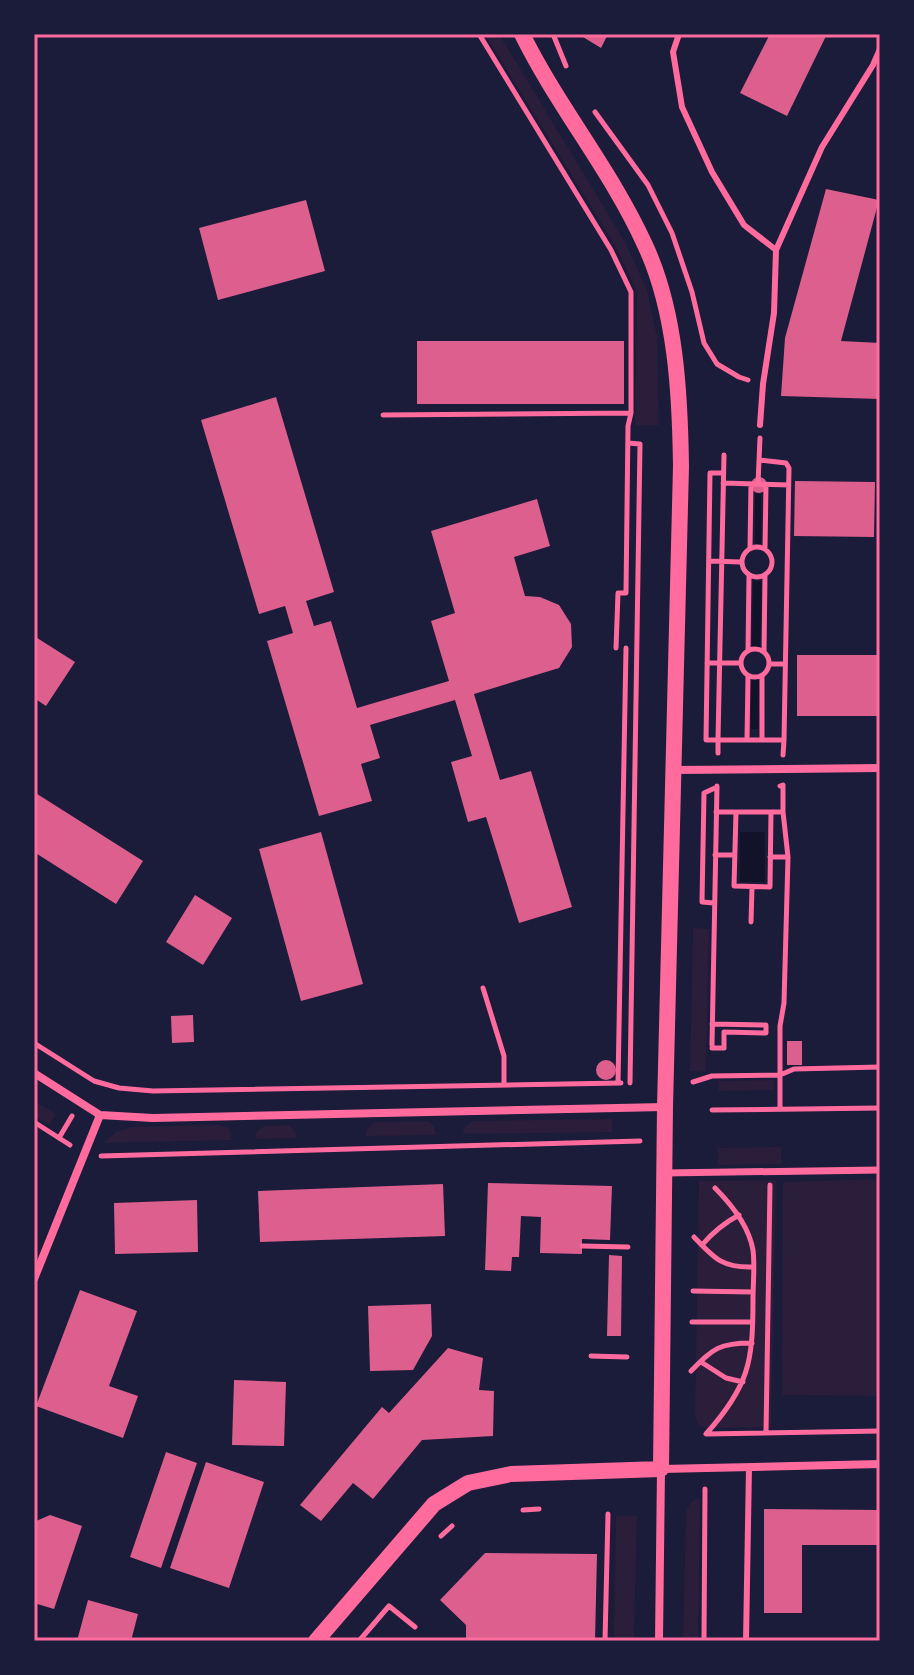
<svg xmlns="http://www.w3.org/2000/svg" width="914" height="1675" viewBox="0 0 914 1675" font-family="'IBM Plex Sans',sans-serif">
  <rect width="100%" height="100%" fill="#1b1b3a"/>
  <path fill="#2a1e3b" d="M485 34H499L625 242 647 290 657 337 659 425H635L637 292 616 247Z
    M693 928 709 929 706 1072 690 1071Z
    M773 1080 774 1090 719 1091V1081Z
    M34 1101 56 1114 49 1125 34 1116Z
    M612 1119V1132L462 1134 466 1126 474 1121Z
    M429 1121 434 1127 436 1135 365 1136 369 1126 375 1122Z
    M218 1125 229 1128 232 1140 104 1143 116 1132 132 1127Z
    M289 1125 295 1131 297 1138 255 1139 257 1131 264 1126Z
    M781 1147V1164L718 1165V1148Z
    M880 1179V1396L782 1395 783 1182Z
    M776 1180 771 1427 705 1428 698 1424 695 1416 699 1181Z
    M700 1498 698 1641H683L686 1512 691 1502Z
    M616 1516H637L634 1641H614Z"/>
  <path fill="#12122b" d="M755 494H761V544H755Z
    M753 581H762L760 647H752Z
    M751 680H759L758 729H751Z
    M740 832H765V882H740Z"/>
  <path fill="#dd5f8e" d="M582 34H608L601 48 583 37Z
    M770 34H827L787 116 740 93Z
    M826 189 879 200 841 341 880 343V399L781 396 785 338Z
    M306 200 325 271 218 300 199 228Z
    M417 341H624V404H417Z
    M276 397 334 592 306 601 314 626 331 621 357 708 449 681 431 621 455 613 431 531 537 499 550 546 514 557 525 596 540 597 559 605 571 624 572 647 559 668 474 694 500 780 531 771 572 907 519 923 486 817 468 822 451 762 472 756 455 700 370 725 380 758 361 764 372 801 319 816 267 641 293 633 285 606 259 614 201 420Z
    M751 485a8 8 0 1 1 16 0a8 8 0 1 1-16 0Z
    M795 481 875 482 874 537 794 536Z
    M34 636 75 662 46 706 34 698Z
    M797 655H877V716H797Z
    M34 792 143 861 116 904 34 852Z
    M321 832 363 984 301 1001 259 849Z
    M195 895 232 918 203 965 166 942Z
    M193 1015 194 1042 172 1043 171 1016Z
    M787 1041H802V1065H787Z
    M596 1070a10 10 0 1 1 20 0a10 10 0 1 1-20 0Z
    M488 1183 612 1186 610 1240 582 1239V1254L540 1253 541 1217 521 1216 519 1257H512L511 1271 485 1270Z
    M443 1184 445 1236 260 1242 258 1191Z
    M197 1200 198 1252 115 1254 114 1203Z
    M609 1255 622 1256 621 1336H607Z
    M80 1290 137 1311 109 1386 138 1396 123 1438 36 1406Z
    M431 1304 432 1336 413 1370 370 1371 368 1306Z
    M448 1348 483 1358 479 1390 494 1391 493 1436 422 1440 373 1499 353 1483 321 1521 300 1505 382 1407 389 1413Z
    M234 1380 286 1382 284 1446 232 1445Z
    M166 1452 197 1463 161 1568 130 1557Z
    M206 1462 264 1482 229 1588 170 1568Z
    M764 1509 880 1510V1545H802V1613H764Z
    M50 1515 82 1526 54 1609 34 1603V1522Z
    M485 1553 597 1554 595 1641H466V1625L440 1600Z
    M88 1600 138 1614 131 1641H77Z"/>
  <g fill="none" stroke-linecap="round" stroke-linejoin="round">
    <path stroke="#ff6b9d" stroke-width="5" d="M479 34 611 250 631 292V413L628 426 626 593H618L616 648
      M553 34 566 66
      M595 112 648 185 672 233 692 292 704 343 717 364 739 377 748 380
      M383 415 631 413
      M628 443 640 444 630 1083
      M759 460 786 463 789 468 784 740
      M723 473H710L706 740H718L724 455
      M723 483 789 485
      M758 484 760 438
      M742 562a15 15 0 1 1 30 0a15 15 0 1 1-30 0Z
      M750 548 751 484
      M765 549 766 485
      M709 561 741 562
      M741 663a14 14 0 1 1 28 0a14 14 0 1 1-28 0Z
      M748 651 749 576
      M764 652 765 576
      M707 663H741
      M769 664H785
      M762 676V740
      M747 740 748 676
      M718 753V740H784L783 755
      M716 812H783
      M736 812 734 886 770 887 771 812
      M715 855H734
      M770 857H788
      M714 903 702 902 704 793 715 788
      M751 922 752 887
      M483 988 504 1056V1084
      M34 1043 94 1081 119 1088 153 1091 621 1083
      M712 1045 717 786
      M712 1048H724V1032L766 1033V1025L712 1024
      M693 1082 712 1076 780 1075 794 1069 880 1067
      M618 1083 626 648
      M780 1109V1026L784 1003 788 857 783 812V785L780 786
      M712 1110 880 1108
      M34 1122 70 1145
      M59 1138 72 1116
      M101 1156 640 1141
      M715 1188C731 1204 749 1227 753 1250 755 1266 753 1283 753 1299 753 1362 749 1386 706 1434L880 1431
      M694 1237C714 1258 722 1268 753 1267
      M702 1245C713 1232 724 1223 739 1215
      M582 1246 628 1247
      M693 1291 753 1292
      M692 1322H752
      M591 1356 627 1357
      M701 1362 726 1378 743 1382
      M691 1371C714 1348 719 1343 752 1343
      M766 1433 770 1185
      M523 1510 539 1509
      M441 1536 452 1526
      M359 1641 389 1606 415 1627
      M605 1641 608 1514
      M704 1641 705 1489"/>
    <path stroke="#ff6b9d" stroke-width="6" d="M679 34 673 52 682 107 712 172 744 225 776 250
      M760 425 763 384 774 313 776 250 822 147 873 65 880 49
      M746 1641 749 1467"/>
    <path stroke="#ff6b9d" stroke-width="7" d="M664 1173 880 1170"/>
    <path stroke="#ff6b9d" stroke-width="8" d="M674 770 880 768
      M34 1073 100 1115 153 1118 665 1107
      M34 1279 100 1115
      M659 1641 661 1469 880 1464"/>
    <path stroke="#ff6b9d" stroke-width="16" d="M316 1641 434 1504 468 1483 511 1474 661 1469 665 1107 681 466C680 394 676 311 645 245 611 170 558 107 522 34"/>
  </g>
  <rect width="914" height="1675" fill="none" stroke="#1b1b3a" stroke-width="72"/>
  <rect x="36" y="36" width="842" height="1603" fill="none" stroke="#ff6b9d" stroke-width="3"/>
</svg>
